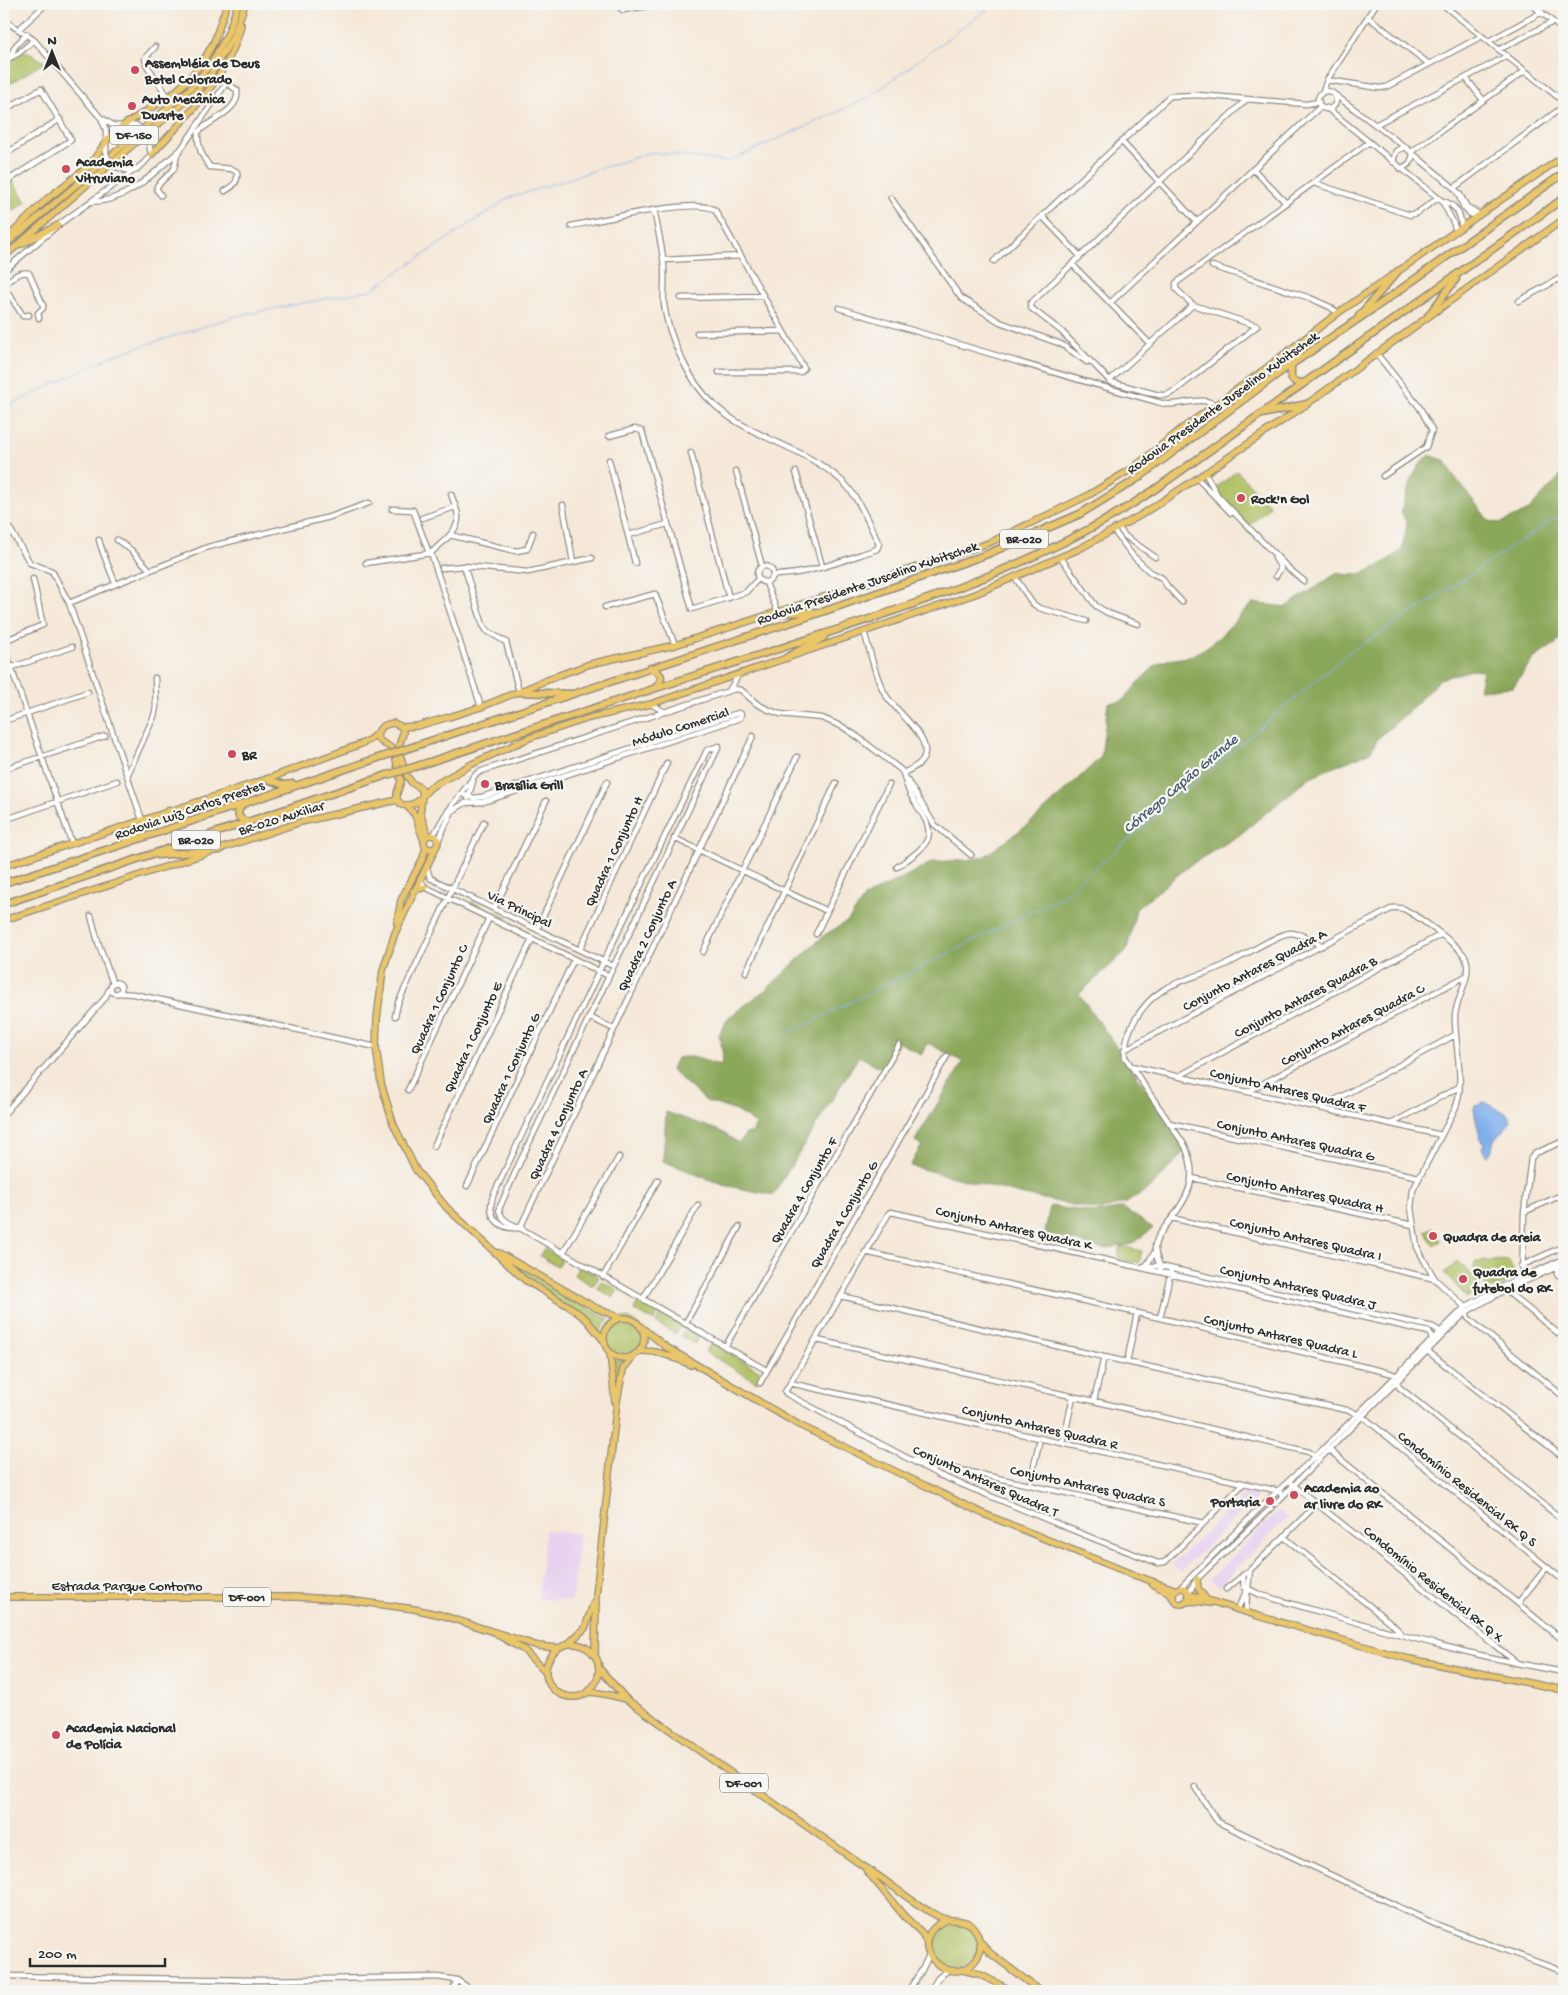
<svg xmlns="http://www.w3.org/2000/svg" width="1568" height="1995" viewBox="0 0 1568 1995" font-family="'Gochi Hand',sans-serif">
  <rect width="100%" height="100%" fill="#f6f6f2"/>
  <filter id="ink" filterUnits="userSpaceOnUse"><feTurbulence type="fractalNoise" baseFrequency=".02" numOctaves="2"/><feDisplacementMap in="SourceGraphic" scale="10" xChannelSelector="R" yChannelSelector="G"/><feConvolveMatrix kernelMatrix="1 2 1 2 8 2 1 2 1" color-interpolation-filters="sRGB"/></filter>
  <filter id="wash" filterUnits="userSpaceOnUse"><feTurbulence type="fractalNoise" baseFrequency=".0096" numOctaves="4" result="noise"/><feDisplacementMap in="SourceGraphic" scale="20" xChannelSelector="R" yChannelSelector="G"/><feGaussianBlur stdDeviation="1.12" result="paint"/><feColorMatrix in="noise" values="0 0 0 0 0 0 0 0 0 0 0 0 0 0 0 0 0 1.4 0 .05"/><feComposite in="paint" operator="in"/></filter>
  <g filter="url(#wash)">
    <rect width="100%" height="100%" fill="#f5e8d8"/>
    <path fill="#e6d2f0" d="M1249 1490 1257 1498 1180 1572 1172 1564Z
      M1279 1510 1287 1518 1218 1587 1210 1579Z
      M545 1530 579 1534 572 1601 538 1598Z"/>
    <path fill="#afc164" stroke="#6d7648" d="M25 51 45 62 4 87V66Z
      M13 181 26 202 4 217V186Z
      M1237 471 1270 506 1248 527 1213 490Z
      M472 902 507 918V922L505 923 470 906Z
      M1432 1228 1441 1241 1433 1245 1425 1231Z
      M1121 1246 1142 1251 1139 1263 1118 1258Z
      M544 1249 562 1259 557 1266 540 1256Z
      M499 1255 602 1316 610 1319 604 1325 599 1333 593 1324 528 1281Z
      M1508 1260 1517 1278 1488 1290 1474 1268 1475 1262Z
      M1458 1261 1481 1285 1467 1298 1445 1273Z
      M579 1266 599 1277 593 1286 574 1275Z
      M601 1281 618 1290 613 1298 597 1288Z
      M639 1301 659 1312 654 1321 634 1310Z
      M661 1314 681 1325 676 1334 656 1323Z
      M604 1337a19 19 0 1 1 38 0a19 19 0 1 1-38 0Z
      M685 1329 699 1337 695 1344 681 1336Z
      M711 1343 760 1371 761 1375 757 1382 705 1352Z
      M612 1359 625 1361 619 1370 615 1382Z
      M931 1945a24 24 0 1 1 48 0a24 24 0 1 1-48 0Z"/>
    <path fill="#8ba75a" stroke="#5b6942" d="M1430 455 1446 461 1452 473 1489 521 1501 523 1529 510 1564 472V558L1558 562 1557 576 1564 578V612H1563L1564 638 1533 659 1513 687 1479 690 1483 671 1471 670 1440 679 1407 713 1379 737 1370 752 1310 777 1238 836 1190 865 1136 909 1127 950 1079 994 1188 1148 1151 1187 1126 1203 1098 1210 1024 1195 910 1166 922 1145 915 1141 919 1134 963 1062 928 1043 921 1055 899 1042 883 1069 859 1056 773 1195 723 1185 663 1161 666 1112 720 1131 739 1143 746 1134 753 1132 756 1124 736 1111 706 1101 671 1070 677 1058C698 1054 702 1062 721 1065L723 1055 719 1035 728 1018 768 988 823 936 848 921 865 897 933 862 966 860 984 857 1035 819 1101 757 1108 703 1123 701C1131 691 1153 664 1164 661 1174 658 1186 659 1195 654 1219 642 1234 620 1253 603L1286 607C1302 595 1321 586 1337 572 1360 582 1384 563 1402 550L1407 524 1401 511C1407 493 1413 466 1430 455Z
      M1050 1206 1096 1213 1123 1208 1153 1228 1132 1244 1102 1249 1045 1233Z"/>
    <path fill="#81b1ec" stroke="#566e8c" d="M1485 1102 1507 1114 1511 1120C1507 1129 1498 1133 1494 1140 1492 1146 1493 1151 1488 1156L1484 1152 1482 1147 1484 1144 1481 1141 1474 1110 1475 1105Z"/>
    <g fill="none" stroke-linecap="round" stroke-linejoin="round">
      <path stroke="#81b1ec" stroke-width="1" d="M4 408 114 355 236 316 371 290 509 198 652 152 727 162 868 98 994 4
        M787 1034 1061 897 1348 653 1431 601 1564 512"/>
    </g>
  </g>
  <g filter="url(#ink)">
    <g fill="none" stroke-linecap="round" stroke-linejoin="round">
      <g stroke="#908a82" stroke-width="7">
        <path id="minor" d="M615 4 623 10 658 4
          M1442 4 1564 102
          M1531 4 1564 31
          M1368 17 1429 64
          M4 20 34 40 100 117 114 126 136 125
          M19 29 46 4
          M1489 41 1542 12
          M155 47 145 58 146 64 168 97
          M1500 49 1553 22
          M9 58 16 45 27 34
          M4 61 19 53 34 40
          M218 77 237 90C241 110 210 120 198 132 197 144 202 157 210 167L232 169 237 172C239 182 233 187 225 191
          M1466 78 1483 100
          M1327 80 1380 88 1386 87 1482 36
          M1318 100a9 9 0 1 1 18 0a9 9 0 1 1-18 0Z
          M1322 93 1327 80 1376 4
          M1334 94 1405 147 1454 188C1464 197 1456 207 1476 217
          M1246 100 1030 304 1031 308 1061 331 1111 382 1159 395H1167L1176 390 1257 326
          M1327 108 1442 201C1455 204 1462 214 1461 228
          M4 110 41 89 71 140 4 183
          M101 118 106 130V153
          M1375 125 1507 56
          M1122 142 1197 222
          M1411 152 1525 71
          M4 155 60 119
          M1393 162 1396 151 1405 147
          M114 166 125 170 137 169
          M1253 169 1286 203
          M1401 169 1410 163 1413 155
          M1314 183 1410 215 1417 213 1438 198
          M1454 188 1564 106
          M1459 193 1467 207 1480 215
          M161 195 157 190V186L174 169 177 155 227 82
          M891 198 961 298 1000 322 1061 344 1087 362
          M1442 201 1453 222 1456 231
          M91 202C129 201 152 174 179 151
          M654 209C657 226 661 242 663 258 666 273 663 289 664 304 667 327 677 351 688 371 725 439 792 435 843 482 858 496 870 526 879 544L877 549C844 560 808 575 774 575
          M1042 216 1080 256
          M571 226C597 221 696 197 715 210L804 368 801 372H719
          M664 260 741 256
          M994 261 1170 96 1198 95 1306 104 1319 102
          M1072 264 1150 344
          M1212 266 1310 298 1330 307 1338 313
          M4 271 58 225 143 164 151 155 148 136
          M4 285C11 279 19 270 29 273L43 305V308L38 313 39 318
          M4 291 9 294 23 316 29 315
          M681 298 762 296
          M1519 301 1564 276
          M1110 303 1321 106
          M839 308C947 341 1056 374 1165 404 1183 406 1200 395 1216 405
          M1257 326 1193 305 1176 289V283L1368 143
          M697 333 783 331
          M1376 353 1420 408 1432 430 1426 447 1383 476
          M1109 381 1193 305
          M609 436 635 429 642 431 692 609 746 592 758 579
          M691 453 729 598
          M609 460 635 563
          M736 471 762 566
          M796 472 822 566
          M1205 473 1218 496 1289 569 1304 581
          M1197 478 1231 513
          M451 494C453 501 458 510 458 517 459 531 440 544 431 553L481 707
          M563 505 573 562
          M392 509 413 510 429 553
          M422 518 455 507
          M1119 528 1125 536 1155 557
          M10 529 30 563 52 571 69 603 142 820
          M1114 531 1133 556 1150 572 1162 578 1167 586 1182 602
          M450 535 516 551 527 549 533 533
          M629 535 667 524
          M99 540C103 555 110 569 115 583
          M117 540 131 550 150 570
          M1061 558 1096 606 1108 613 1138 624
          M1275 558 1281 568 1276 576
          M366 563 431 553
          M757 574a8 8 0 1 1 16 0a8 8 0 1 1-16 0Z
          M464 566 483 625 487 631 506 642 519 692
          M442 568 464 566 528 572 592 558
          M1015 577 1032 603 1039 608 1086 621
          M766 583 778 613
          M69 603 208 547 330 517 369 503
          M605 607 655 594 675 645
          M864 632C871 653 875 678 887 697 897 711 924 733 925 750 926 763 913 768 903 773 905 779 906 785 909 791 914 805 933 822 928 838 924 850 906 860 897 867
          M4 641 43 625 33 579
          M4 647 72 844
          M4 670 72 647
          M730 689 739 674
          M651 704 663 711
          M4 721 88 692
          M4 769 105 736
          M127 776 154 716 156 707 155 678
          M468 798 473 781
          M4 820 117 781
          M433 836 445 815 476 774 482 771 735 689 741 690 757 704 769 710 780 714 822 718 843 727 858 737 901 770 934 824 971 855
          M674 838 827 911
          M437 843 452 811 465 803 483 802 731 721 740 718 741 714 738 713 482 797 473 798 462 794
          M427 868 430 878 613 966
          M420 879 425 887 609 976
          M494 909 546 801
          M91 916 98 942 113 984
          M537 929 607 782
          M816 934 889 784
          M580 949 667 763
          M703 952 797 757
          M746 972 836 783
          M110.5 988a5.5 5.5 0 1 1 11 0a5.5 5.5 0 1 1-11 0Z
          M118 993 134 994 376 1047
          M395 1016 398 1003 484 822
          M589 1017 614 1029
          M1124 1050 1393 908C1397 907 1400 908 1404 909 1416 915 1463 948 1466 959 1472 976 1457 997 1455 1015 1454 1043 1466 1084 1455 1109L1413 1190 1411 1208 1417 1247 1425 1262 1435 1279 1465 1307 1468 1318 1564 1397
          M1131 1066 1441 1135
          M1179 1076 1440 935
          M408 1090 489 918
          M1249 1091 1466 976
          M1320 1108 1455 1035
          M4 1114 105 998 110 988
          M1169 1123 1419 1177
          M1391 1124 1459 1087
          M434 1146 532 939
          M1192 1178 1413 1225
          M467 1186 574 959
          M1524 1212 1564 1194
          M1172 1218 1435 1279
          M520 1228C499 1230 486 1217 493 1196L599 971 707 750 719 746 519 1164 499 1209C501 1221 510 1223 520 1228L766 1370
          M520 1228 753 736
          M865 1252 1160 1318 1390 1373 1395 1375 1399 1387 1564 1521
          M563 1253 619 1157
          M1558 1265 1557 1274 1564 1279
          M1144 1266H1160L1433 1327 1441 1332
          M1146 1266 1154 1253
          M1521 1266 1564 1246
          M1161 1272C1160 1262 1154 1255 1155 1246 1156 1237 1163 1230 1168 1223 1189 1197 1199 1178 1185 1146L1125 1057C1124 1043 1128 1032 1135 1020 1159 978 1192 982 1231 962 1244 956 1277 934 1290 933 1301 933 1313 941 1322 946
          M603 1277 658 1180
          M1522 1278 1524 1212 1531 1158 1536 1153 1564 1141
          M1504 1289 1564 1338
          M841 1296 1104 1357 1351 1411 1366 1419 1564 1581
          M643 1299 698 1205
          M1160 1318 1171 1271
          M685 1324 739 1227
          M817 1340 1094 1401 1309 1452 1320 1459
          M725 1347 899 1045
          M1426 1350 1564 1458
          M1127 1362 1137 1313
          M760 1383 947 1056
          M790 1383 1279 1491 1283 1496
          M1094 1401 1104 1357
          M1063 1443 1073 1397
          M1328 1449 1564 1641
          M915 1460 1204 1523
          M1030 1484 1040 1438
          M1243 1484 1165 1562 1158 1563 1097 1540 939 1475 787 1394 785 1392 889 1213 891 1212 1429 1332 1432 1339
          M1292 1484 1517 1663
          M1270 1498 1317 1455 1465 1307 1501 1287 1564 1259
          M1275 1504 1466 1312 1505 1290 1564 1264
          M1284 1537 1392 1624 1401 1633
          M1243 1575 1244 1587 1261 1595C1361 1623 1461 1655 1564 1672
          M1179 1589 1266 1502
          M1226 1589 1250 1570 1317 1504
          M1188 1594 1197 1579 1271 1508
          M1518 1603 1547 1567
          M1237 1610 1248 1588 1250 1570
          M1246 1612 1247 1592
          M1195 1787 1215 1818 1218 1822 1435 1924 1564 1972
          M4 1976 260 1980 437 1977 457 1980 473 1991
          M452 1991 457 1980
          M908 1991 922 1970 929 1955
          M930 1991 938 1978 947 1971"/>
      </g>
      <g stroke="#908a82" stroke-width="8">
        <path id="major" d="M151 155C185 118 230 76 241 25
          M4 241 47 199 89 166 113 132 170 96 186 82 202 63 214 42 227 4
          M22 244 58 225
          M4 246 191 88 212 62 228 33 238 4
          M4 257 129 148 189 99 208 79 233 37 245 4
          M423 795 431 787 472 764 529 738 589 718 651 704 975 594 1079 549 1141 515 1205 473 1307 404 1564 219
          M422 798 420 813 428 836
          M397 800V793L401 781 394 751C389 744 380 744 377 737 378 727 385 724 394 723L402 727 417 726 449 717 481 707 562 674 590 664 675 645 966 551 991 542 1056 511 1087 496 1133 468 1180 430 1257 375 1338 313 1564 156
          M397 800 402 805C410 806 419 803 423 795L421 788 412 783 407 776 398 749 403 733 402 727
          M406 805 415 815 424 841
          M424 842a7 7 0 1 1 14 0a7 7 0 1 1-14 0Z
          M436 847 395 933 383 970 377 1019 376 1047 381 1083 393 1123 416 1170 447 1208 525 1280 570 1307 586 1319 604 1341
          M4 866 267 779 361 744 369 740 377 733
          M413 891 425 887
          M4 920 301 822 397 800
          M397 923 401 900 423 858 426 847
          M499 1253 596 1308 620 1318
          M604 1338a20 20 0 1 1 40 0a20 20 0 1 1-40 0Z
          M640 1326 666 1347 799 1425 984 1514 1134 1575 1177 1590
          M639 1351C659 1350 673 1357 691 1365
          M610 1353 615 1401
          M1197 1579 1198 1588 1206 1599
          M1152 1584 1168 1592 1173 1598
          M1173 1596a8 8 0 1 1 16 0a8 8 0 1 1-16 0Z
          M1188 1594 1258 1616 1405 1658 1564 1690
          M4 1597H297L347 1600 414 1609 441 1615 538 1646 558 1648
          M1185 1602 1195 1601 1210 1603
          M498 1635 524 1650 546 1673
          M568 1644 585 1628 593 1604
          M595 1656 596 1595 617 1401 623 1369 635 1354
          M599 1668 626 1699 863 1866C890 1882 912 1904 940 1917 954 1924 970 1914 978 1936 981 1943 981 1951 977 1958 954 1995 897 1943 946 1920
          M588 1692C603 1679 603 1657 585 1647 561 1634 536 1663 550 1685 556 1695 569 1699 581 1696 585 1694 587 1692 591 1692 603 1693 614 1696 626 1699
          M866 1870 904 1916 922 1933 927 1943
          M980 1941 990 1953 1040 1991
          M963 1970 979 1974 1012 1991"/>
      </g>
      <g stroke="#908a82" stroke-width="9">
        <path id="highway" d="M1359 316 1398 271
          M1428 316 1456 279
          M1291 364V378L1295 382 1304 383
          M1262 414 1307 404
          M778 613 817 612
          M786 658 824 637
          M650 668C661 673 665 677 656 687
          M519 692 572 694
          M406 749 825 611 985 555 1080 514 1137 479 1279 373 1383 302 1564 173
          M411 768C531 729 651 689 772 651 902 608 1039 568 1154 490L1564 198
          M267 779 284 785 293 784
          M242 805 238 811 239 817 244 821 250 822
          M127 841 169 811
          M158 855 220 850
          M4 883 121 845 381 757
          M4 904 387 775"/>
      </g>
      <use href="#minor" stroke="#fff" stroke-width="4.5"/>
      <use href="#major" stroke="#eac669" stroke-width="5.5"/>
      <use href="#highway" stroke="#eac669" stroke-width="6"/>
      <g stroke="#908a82" stroke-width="7" stroke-linecap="butt">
        <path id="minor-bridge" d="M136 125 148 136
          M106 153 109 161 114 166"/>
      </g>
      <g stroke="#908a82" stroke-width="9" stroke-linecap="butt">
        <path id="highway-bridge" d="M381 757 406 749
          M387 775 411 768"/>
      </g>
      <use href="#minor-bridge" stroke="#fff" stroke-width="4.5"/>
      <use href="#highway-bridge" stroke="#eac669" stroke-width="6"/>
    </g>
  </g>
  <g fill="#d1495b" stroke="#f6f6f2" stroke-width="2">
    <circle cx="135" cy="70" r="5"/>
    <circle cx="132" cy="106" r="5"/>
    <circle cx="66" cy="169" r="5"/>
    <circle cx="1241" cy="498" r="5"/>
    <circle cx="232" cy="754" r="5"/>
    <circle cx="485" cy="784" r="5"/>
    <circle cx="1433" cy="1236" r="5"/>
    <circle cx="1463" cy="1279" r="5"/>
    <circle cx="1294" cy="1495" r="5"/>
    <circle cx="1270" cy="1501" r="5"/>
    <circle cx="56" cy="1735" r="5"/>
  </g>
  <g text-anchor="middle" stroke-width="4.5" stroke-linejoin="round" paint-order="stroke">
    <g fill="#f6f6f2" stroke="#686867" stroke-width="1">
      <rect x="110" y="125.5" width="48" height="19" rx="4"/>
      <rect x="1000" y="529.5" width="48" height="19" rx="4"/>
      <rect x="172" y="830.5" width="48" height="19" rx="4"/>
      <rect x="223" y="1587.5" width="48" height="19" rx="4"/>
      <rect x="720" y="1773.5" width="48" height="19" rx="4"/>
    </g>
    <g font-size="12" font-weight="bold" fill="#2b2b2b">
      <text x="134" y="139">DF-150</text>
      <text x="1024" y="543">BR-020</text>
      <text x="196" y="844">BR-020</text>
      <text x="247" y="1601">DF-001</text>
      <text x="744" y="1787">DF-001</text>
    </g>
    <g font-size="14" font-weight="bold" fill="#2b2b2b" stroke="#f6f6f2" text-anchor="start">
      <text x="145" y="67">Assembléia de Deus<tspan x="145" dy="16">Betel Colorado</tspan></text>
      <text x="142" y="103">Auto Mecânica<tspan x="142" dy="16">Duarte</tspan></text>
      <text x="76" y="166">Academia<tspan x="76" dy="16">Vitruviano</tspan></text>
      <text x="1251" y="503">Rock'n Gol</text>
      <text x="242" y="759">BR</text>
      <text x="495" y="789">Brasília Grill</text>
      <text x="1443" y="1241">Quadra de areia</text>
      <text x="1473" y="1276">Quadra de<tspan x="1473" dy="16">futebol do RK</tspan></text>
      <text x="1304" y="1492">Academia ao<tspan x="1304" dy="16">ar livre do RK</tspan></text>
      <text x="1260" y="1506" text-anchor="end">Portaria</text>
      <text x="66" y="1732">Academia Nacional<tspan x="66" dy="16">de Polícia</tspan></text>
    </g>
    <g font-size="14" fill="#2b2b2b" stroke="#f6f6f2">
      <text transform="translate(1222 402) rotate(-36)" y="5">Rodovia Presidente Juscelino Kubitschek</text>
      <text transform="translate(867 582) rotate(-19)" y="5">Rodovia Presidente Juscelino Kubitschek</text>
      <text transform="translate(680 726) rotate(-18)" y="5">Módulo Comercial</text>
      <text transform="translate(189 809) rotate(-19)" y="5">Rodovia Luiz Carlos Prestes</text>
      <text transform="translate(281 817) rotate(-17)" y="5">BR-020 Auxiliar</text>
      <text transform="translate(613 851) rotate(-65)" y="5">Quadra 1 Conjunto H</text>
      <text transform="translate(520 908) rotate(26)" y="5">Via Principal</text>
      <text transform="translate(646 935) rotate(-65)" y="5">Quadra 2 Conjunto A</text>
      <text transform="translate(1254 969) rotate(-28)" y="5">Conjunto Antares Quadra A</text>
      <text transform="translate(1305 996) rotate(-28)" y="5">Conjunto Antares Quadra B</text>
      <text transform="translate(438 999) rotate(-65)" y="5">Quadra 1 Conjunto C</text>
      <text transform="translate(1352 1024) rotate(-28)" y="5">Conjunto Antares Quadra C</text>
      <text transform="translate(472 1037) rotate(-65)" y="5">Quadra 1 Conjunto E</text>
      <text transform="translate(510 1068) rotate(-65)" y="5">Quadra 1 Conjunto G</text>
      <text transform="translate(1288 1089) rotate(13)" y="5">Conjunto Antares Quadra F</text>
      <text transform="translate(557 1124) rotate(-65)" y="5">Quadra 4 Conjunto A</text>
      <text transform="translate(1296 1139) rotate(12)" y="5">Conjunto Antares Quadra G</text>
      <text transform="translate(803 1190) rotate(-60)" y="5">Quadra 4 Conjunto F</text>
      <text transform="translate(1305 1191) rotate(12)" y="5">Conjunto Antares Quadra H</text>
      <text transform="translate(843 1214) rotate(-60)" y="5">Quadra 4 Conjunto G</text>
      <text transform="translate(1014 1227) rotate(13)" y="5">Conjunto Antares Quadra K</text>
      <text transform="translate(1306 1238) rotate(13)" y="5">Conjunto Antares Quadra I</text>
      <text transform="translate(1298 1286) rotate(13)" y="5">Conjunto Antares Quadra J</text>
      <text transform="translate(1281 1335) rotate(13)" y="5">Conjunto Antares Quadra L</text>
      <text transform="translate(1040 1426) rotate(13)" y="5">Conjunto Antares Quadra R</text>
      <text transform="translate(986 1480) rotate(24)" y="5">Conjunto Antares Quadra T</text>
      <text transform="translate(1088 1485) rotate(12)" y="5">Conjunto Antares Quadra S</text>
      <text transform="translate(1468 1488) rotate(39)" y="5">Condomínio Residencial RK Q S</text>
      <text transform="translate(1434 1583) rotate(39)" y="5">Condomínio Residencial RK Q X</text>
      <text x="127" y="1590">Estrada Parque Contorno</text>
    </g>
    <g font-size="15" font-style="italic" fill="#495a6f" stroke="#f6f6f2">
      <text transform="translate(1180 783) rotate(-40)" y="5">Córrego Capão Grande</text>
    </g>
  </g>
  <rect width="1568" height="1995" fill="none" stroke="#f6f6f2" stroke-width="20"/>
  <g transform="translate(52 52)" stroke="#f6f6f2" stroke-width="4" paint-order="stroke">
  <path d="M0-4L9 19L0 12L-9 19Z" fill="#2b2b2b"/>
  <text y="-8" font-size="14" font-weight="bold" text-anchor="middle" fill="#2b2b2b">N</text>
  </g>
  <path d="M30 1958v8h135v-8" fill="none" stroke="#2b2b2b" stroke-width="2.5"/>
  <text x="38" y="1958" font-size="15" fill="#2b2b2b" stroke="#f6f6f2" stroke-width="4" paint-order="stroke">200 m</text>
</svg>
